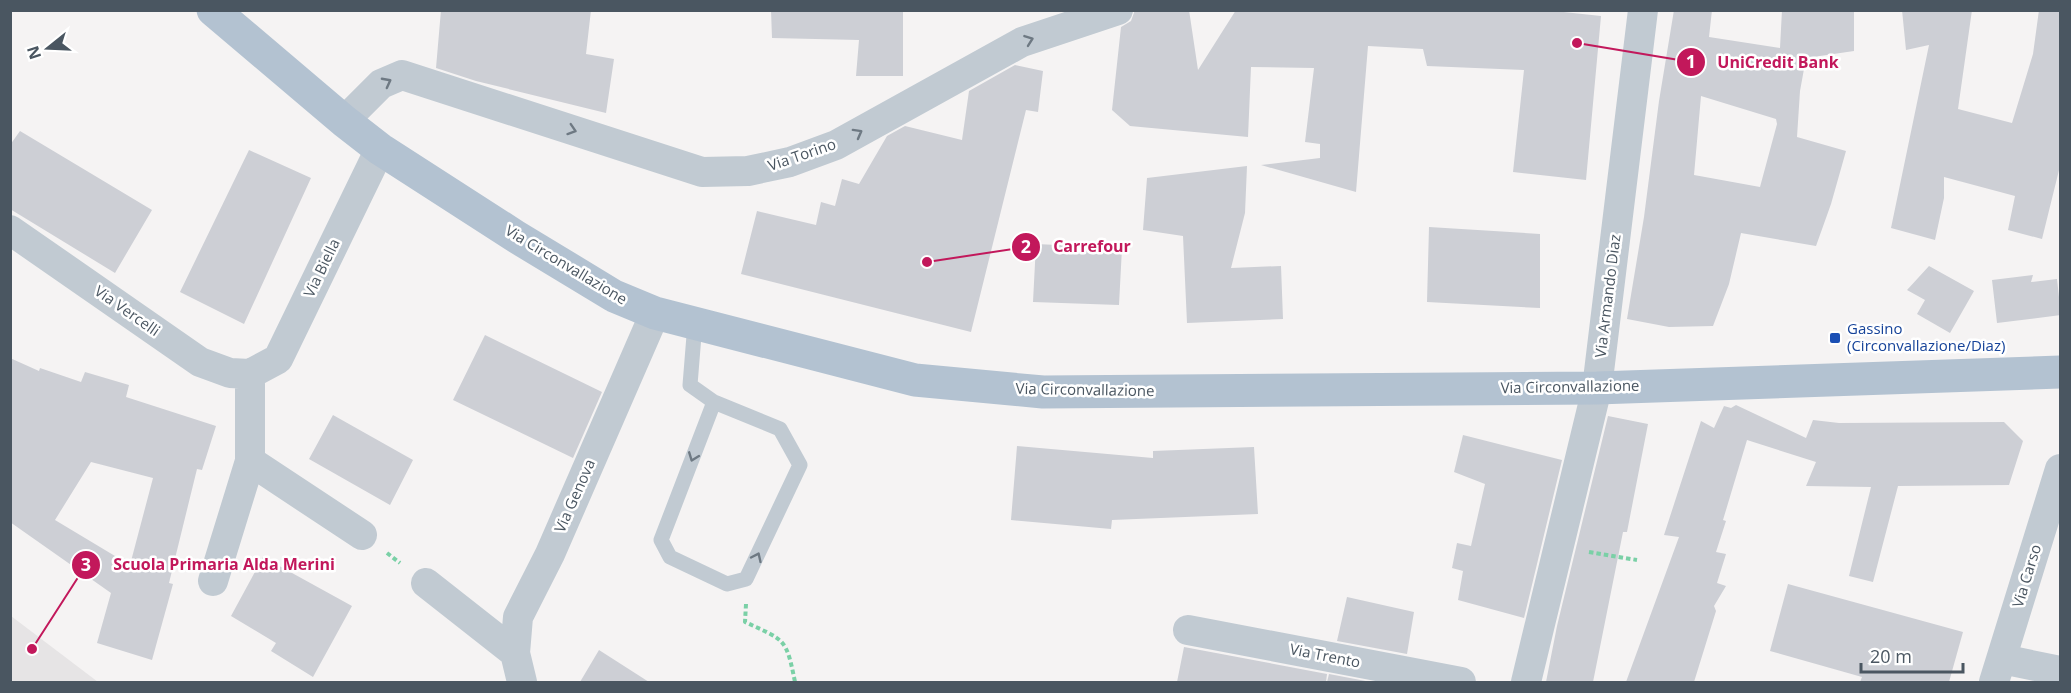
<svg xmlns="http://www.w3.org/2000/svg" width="2071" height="693" viewBox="0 0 2071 693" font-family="'Open Sans',sans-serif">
  <rect width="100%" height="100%" fill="#f5f3f3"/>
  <path fill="#e6e4e5" d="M10 616H11L98 682H11Z"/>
  <path fill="#cdcfd5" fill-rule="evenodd" d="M441 10H591L586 54 614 59 606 113 476 81 436 68Z
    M771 10H903V76H856L859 40 772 38Z
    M1135 10H1189L1198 70 1236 10H1545L1601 16 1586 180 1513 172 1524 70 1427 66 1423 49 1368 46 1356 192 1261 165 1320 158V144L1305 142 1314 68 1251 67 1248 137 1130 126 1112 110 1121 27 1131 21Z
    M1674 10H1712L1709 37 1780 48 1782 10H1854V51L1806 58 1800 91 1797 137 1846 151 1831 204 1816 246 1741 233 1729 284 1713 326 1669 327 1627 319 1644 217 1659 101ZM1701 96 1776 119 1777 124 1760 187 1694 175Z
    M1902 10H1972L1958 109 2012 123 2033 54 2039 10H2061V162L2042 239 2008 230 2015 196 1944 177V198L1935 240 1891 228 1929 45 1906 50Z
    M1015 65 1043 71 1038 112 1026 110 971 332 741 274 757 211 816 225 821 202 835 206 842 179 859 184 887 136 905 126 962 140 969 91Z
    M20 131 152 210 115 273 10 209V145Z
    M249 150 311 178 244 324 180 292Z
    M1247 166 1245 213 1231 268 1281 266 1283 319 1187 323 1183 236 1143 230 1147 178Z
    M1429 227 1540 234V308L1427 302Z
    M1036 244 1122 248 1119 305 1033 302Z
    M1929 266 1974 291 1950 333 1917 314 1925 300 1907 290Z
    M2033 275 2031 282 2057 279 2061 315 1997 323 1992 280Z
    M485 335 602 392 573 458 453 400Z
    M10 358 39 371 40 368 81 382 85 372 129 385 126 397 216 426 202 470 197 469 169 583 173 584 152 660 97 643 111 593 10 522ZM91 462 153 478 130 565 55 520Z
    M1736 405 1806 438 1813 420 1839 423 2004 422 2023 441 2009 485 1898 486 1873 582 1849 576 1871 487 1806 486 1816 462 1747 440 1723 520 1726 521 1716 552 1726 554 1717 583 1726 586 1714 606 1716 611 1694 682H1626L1679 537 1664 535 1701 421 1714 428 1724 406 1731 408Z
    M333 415 413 460 390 505 309 459Z
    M1608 416 1648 424 1627 532H1623L1593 682H1546L1557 626Z
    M1463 435 1562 460 1524 618 1458 600 1463 571 1452 568 1457 543 1471 546 1485 484 1454 472Z
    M1017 446 1153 458V451L1254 447 1258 514 1112 520 1111 529 1011 520Z
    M263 557 352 606 313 677 271 651 276 643 231 616Z
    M1788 584 1963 632 1949 682H1860L1862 677 1770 651Z
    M1347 597 1414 612 1407 654 1337 641Z
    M1184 647 1327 674 1326 682H1177Z
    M599 650 649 682H580Z
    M1329 674 1371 682H1327Z"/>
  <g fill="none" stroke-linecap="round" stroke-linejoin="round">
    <path stroke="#7ad0a6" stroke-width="4" stroke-dasharray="4.5 3" stroke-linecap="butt" d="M1589 552 1637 560
      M387 553 400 563
      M746 604 745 622C786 641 786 638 795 682"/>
    <path stroke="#c1cad2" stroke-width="15" d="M695 323 690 385 714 402 780 429 800 465 746 579 727 584 670 557 661 540 714 402"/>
    <path stroke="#c1cad2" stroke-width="30" d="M344 121 381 84 402 75 702 172 748 171 790 162 836 145 1022 42 1118 10
      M10 230 200 362 230 373 250 374 278 359 380 149
      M250 461 362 535
      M213 581 250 461V374
      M426 583 515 653
      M1188 630 1461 682
      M2002 659 2060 671
      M522 682 515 653 518 617 550 554 655 313
      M1526 682 1597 388 1643 10
      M1994 682 2060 469"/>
    <path stroke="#b3c2d1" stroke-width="33" d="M213 10 344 121 380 149 515 236 614 296 655 313 915 380 1043 392 1597 388 2060 372"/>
  </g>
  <defs><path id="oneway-chevron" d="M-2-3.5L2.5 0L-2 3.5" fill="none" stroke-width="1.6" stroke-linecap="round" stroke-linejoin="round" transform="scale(1.5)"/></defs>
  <g stroke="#6e7983">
    <use href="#oneway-chevron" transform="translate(1029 40) rotate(-20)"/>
    <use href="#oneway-chevron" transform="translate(387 82) rotate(-28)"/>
    <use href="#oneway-chevron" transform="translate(572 130) rotate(18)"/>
    <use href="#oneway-chevron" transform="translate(858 133) rotate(-29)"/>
    <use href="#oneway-chevron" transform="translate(693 457) rotate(111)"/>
    <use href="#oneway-chevron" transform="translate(757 557) rotate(-65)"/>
  </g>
  <rect fill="#1a4fb4" stroke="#fff" stroke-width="2" x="1829" y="332" width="12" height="12" rx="3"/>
  <g text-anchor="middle" stroke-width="5" stroke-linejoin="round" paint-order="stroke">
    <g font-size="15" fill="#4a5661" stroke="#fff">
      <text transform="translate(802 155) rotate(-19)" y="5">Via Torino</text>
      <text transform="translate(566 265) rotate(31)" y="5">Via Circonvallazione</text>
      <text transform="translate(322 268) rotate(-64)" y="5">Via Biella</text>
      <text transform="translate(1608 296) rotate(-83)" y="5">Via Armando Diaz</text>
      <text transform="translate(127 311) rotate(35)" y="5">Via Vercelli</text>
      <text transform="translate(1570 387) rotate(-1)" y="5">Via Circonvallazione</text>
      <text transform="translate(1085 390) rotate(1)" y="5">Via Circonvallazione</text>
      <text transform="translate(575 496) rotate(-66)" y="5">Via Genova</text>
      <text transform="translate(2027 576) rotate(-73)" y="5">Via Carso</text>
      <text transform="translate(1325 656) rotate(11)" y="5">Via Trento</text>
    </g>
    <g font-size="15" fill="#164399" stroke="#fff" text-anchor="start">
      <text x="1847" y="334">Gassino<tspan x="1847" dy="17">(Circonvallazione/Diaz)</tspan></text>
    </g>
  </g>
  <path fill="none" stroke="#c2185b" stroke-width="2" d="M1577 43L1691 62M927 262L1026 247M32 649L86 565"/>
  <g fill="#c2185b" stroke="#fff" stroke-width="2">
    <circle cx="1577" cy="43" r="6"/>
    <circle cx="927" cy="262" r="6"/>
    <circle cx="32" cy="649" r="6"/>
    <circle cx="1691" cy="62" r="15"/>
    <circle cx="1026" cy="247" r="15"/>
    <circle cx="86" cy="565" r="15"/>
  </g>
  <g font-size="18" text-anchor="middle" font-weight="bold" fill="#fff">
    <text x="1691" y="68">1</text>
    <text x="1026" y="253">2</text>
    <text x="86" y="571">3</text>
  </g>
  <g font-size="16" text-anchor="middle" font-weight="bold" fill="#c2185b" stroke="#fff" stroke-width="5" stroke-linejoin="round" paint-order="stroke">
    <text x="1778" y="68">UniCredit Bank</text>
    <text x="1092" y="252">Carrefour</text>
    <text x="224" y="570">Scuola Primaria Alda Merini</text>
  </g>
  <rect width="2071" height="693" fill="none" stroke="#4a5661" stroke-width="24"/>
  <g transform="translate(48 48) rotate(252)" stroke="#ffffff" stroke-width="4.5" paint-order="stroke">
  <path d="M0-4.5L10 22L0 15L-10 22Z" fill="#4a5661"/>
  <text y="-9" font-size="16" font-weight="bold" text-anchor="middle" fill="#4a5661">N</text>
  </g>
  <path d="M1861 663v9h102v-9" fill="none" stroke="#4a5661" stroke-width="3"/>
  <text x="1870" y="663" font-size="18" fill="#4a5661" stroke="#ffffff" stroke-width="4.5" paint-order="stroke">20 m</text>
</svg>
